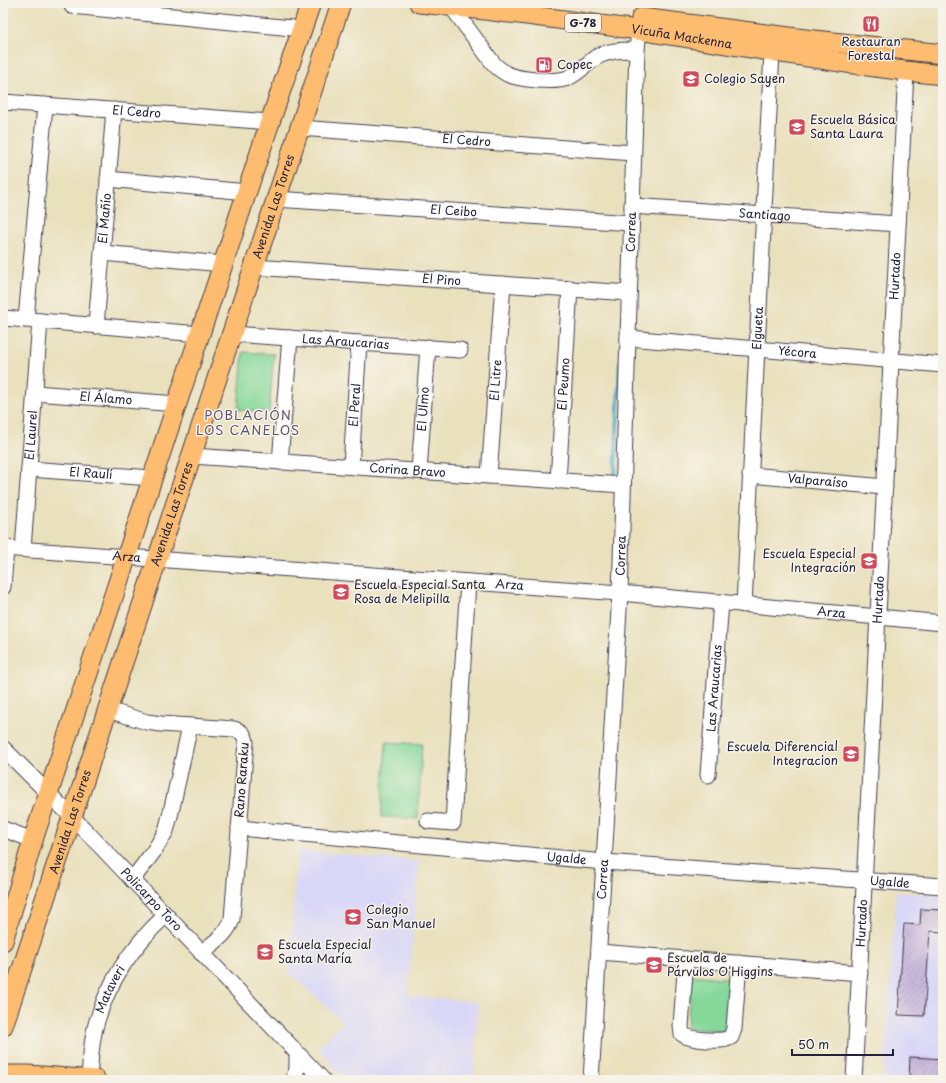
<svg xmlns="http://www.w3.org/2000/svg" width="946" height="1083" viewBox="0 0 946 1083" font-family="'Playpen Sans',sans-serif">
  <defs>
    <pattern id="building-hatch" width="6" height="6" patternUnits="userSpaceOnUse"><rect width="6" height="6" fill="#c4b3dc"/><path d="M-1 1l2-2M0 6l6-6M5 7l2-2" fill="none" stroke="#9f91b4"/></pattern>
  </defs>
  <rect width="100%" height="100%" fill="#f7f3e8"/>
  <filter id="ink" filterUnits="userSpaceOnUse"><feTurbulence type="fractalNoise" baseFrequency=".025" numOctaves="2"/><feDisplacementMap in="SourceGraphic" scale="8" xChannelSelector="R" yChannelSelector="G"/><feConvolveMatrix kernelMatrix="1 2 1 2 8 2 1 2 1" color-interpolation-filters="sRGB"/></filter>
  <filter id="wash" filterUnits="userSpaceOnUse"><feTurbulence type="fractalNoise" baseFrequency=".012" numOctaves="4" result="noise"/><feDisplacementMap in="SourceGraphic" scale="16" xChannelSelector="R" yChannelSelector="G"/><feGaussianBlur stdDeviation="0.9" result="paint"/><feColorMatrix in="noise" values="0 0 0 0 0 0 0 0 0 0 0 0 0 0 0 0 0 1.4 0 .05"/><feComposite in="paint" operator="in"/></filter>
  <g filter="url(#wash)">
    <rect width="100%" height="100%" fill="#e9e0bc"/>
    <path fill="#d9d7f7" d="M297 850 419 861 408 996 478 1002 474 1080H345L318 1048 343 1022 289 973Z
      M896 892 943 895V1080H883Z"/>
    <path fill="#85d89a" stroke="#547d6a" d="M243 352 274 354 269 412 238 410Z
      M386 742 422 744 418 819 381 817Z
      M692 975 729 979 724 1031 687 1028Z"/>
    <g fill="none" stroke-linecap="round" stroke-linejoin="round">
      <path stroke="#48a6c7" stroke-width="4" d="M615 476 620 363"/>
    </g>
    <g id="blocks">
      <path fill="url(#building-hatch)" d="M921 909 943 910V932L930 931 924 1016 898 1015 904 924 920 925Z
        M910 1057 943 1059V1080H909Z"/>
    </g>
  </g>
  <g filter="url(#ink)">
    <use href="#blocks" fill-opacity="0" stroke="#403e4e" stroke-width="1"/>
    <g fill="none" stroke-linecap="round" stroke-linejoin="round">
      <g stroke="#403e4e" stroke-width="17">
        <g id="minor">
          <path d="M72 6 302 29"/>
          <path d="M451 6 493 63C497 68 502 71 507 74 520 80 555 83 568 78 578 73 586 65 595 58 608 50 622 50 637 50"/>
          <path id="s1" d="M3 102 270 122"/>
          <path id="s2" d="M300 128 633 153"/>
          <path d="M108 179 247 192"/>
          <path id="s3" d="M276 199 631 223"/>
          <path id="s4" d="M632 206 898 224"/>
          <path d="M102 253 223 264"/>
          <path id="s5" d="M254 267 629 293"/>
          <path d="M3 318 200 334"/>
          <path d="M26 320 45 105"/>
          <path id="s6" d="M96 326 114 110"/>
          <path id="s7" d="M232 334 460 350"/>
          <path id="s8" d="M628 338 943 365"/>
          <path id="s9" d="M35 393 177 404"/>
          <path id="s10" d="M192 456 623 485"/>
          <path d="M280 462 290 338"/>
          <path id="s11" d="M351 466 359 343"/>
          <path id="s12" d="M29 469 152 478"/>
          <path id="s13" d="M419 471 428 347"/>
          <path id="s14" d="M750 475 885 487"/>
          <path id="s15" d="M489 476 503 284"/>
          <path id="s16" d="M558 481 570 288"/>
          <path id="s17" d="M3 548 620 593 943 623"/>
          <path id="s18" d="M23 549 40 321"/>
          <path d="M3 587 6 548"/>
          <path id="s19" d="M744 605 772 52"/>
          <path d="M108 710 147 722 161 724 234 729C242 731 245 735 246 742L232 919C228 934 213 943 201 953"/>
          <path id="s20" d="M3 748 83 828 323 1080"/>
          <path id="s21" d="M708 775 721 602"/>
          <path d="M428 821 453 823 468 582"/>
          <path id="s22" d="M239 828 604 862 943 886"/>
          <path d="M3 829 33 840"/>
          <path d="M132 880 154 851 166 831 171 812 190 726"/>
          <path d="M599 952 860 973"/>
          <path d="M686 959 681 1026 682 1034C690 1040 723 1043 731 1037L734 1029 739 963"/>
          <path id="s23" d="M89 1079C90 1062 91 1045 95 1028 107 983 132 946 166 915"/>
          <path d="M293 1080 297 1069V1053"/>
          <path id="s24" d="M591 1080 620 593 637 50 639 30"/>
          <path id="s25" d="M854 1080 906 72"/>
        </g>
      </g>
      <g stroke="#403e4e" stroke-width="21">
        <g id="major">
          <path id="s26" d="M419 3C492 10 566 20 638 30 740 45 841 65 943 75"/>
          <path d="M641 18 805 39 943 54"/>
          <path d="M3 941 33 840 270 122 311 3"/>
          <path id="s27" d="M3 1026 341 3"/>
          <path d="M3 1075H28L96 1080"/>
        </g>
      </g>
      <path stroke="#403e4e" stroke-width="2.5" stroke-dasharray="1 3" stroke-linecap="butt" d="M598 3 631 7"/>
      <use href="#minor" stroke="#fff" stroke-width="15"/>
      <use href="#major" stroke="#fdbc6f" stroke-width="19"/>
    </g>
  </g>
  <defs>
    <g id="restaurant-square" transform="scale(0.9)"><rect x="-9" y="-9" width="18" height="18" rx="4" fill="#d1495b" stroke="#f7f3e8"/><path d="M-5-6h1v4h1v-4h1v4h1v-4h1v5L-1.5 .5V6h-2V.5L-5-1ZM5-6V6H3V1.5H1.5Q1.5-4 5-6Z" fill="#fff"/></g>
    <g id="fuel-square" transform="scale(0.9)"><rect x="-9" y="-9" width="18" height="18" rx="4" fill="#d1495b" stroke="#f7f3e8"/><path d="M-5.5-6h7V0h2V4h1.3V-2.5L3-4.5l.8-.8L6-3V5H2.5V1h-1V6h-7ZM-4.2-4.7v3.2H.2V-4.7Z" fill="#fff"/></g>
    <g id="school-square" transform="scale(0.9)"><rect x="-9" y="-9" width="18" height="18" rx="4" fill="#d1495b" stroke="#f7f3e8"/><path d="M0-5L7-2L0 1L-7-2ZM-4 1L0 2.5L4 1V4Q0 6-4 4Z" fill="#fff"/></g>
  </defs>
  <g fill-rule="evenodd">
    <use href="#restaurant-square" x="871" y="24"/>
    <use href="#fuel-square" x="544" y="65"/>
    <use href="#school-square" x="691" y="79"/>
    <use href="#school-square" x="797" y="127"/>
    <use href="#school-square" x="869" y="561"/>
    <use href="#school-square" x="341" y="592"/>
    <use href="#school-square" x="851" y="754"/>
    <use href="#school-square" x="353" y="917"/>
    <use href="#school-square" x="265" y="952"/>
    <use href="#school-square" x="654" y="965"/>
  </g>
  <g text-anchor="middle" stroke-width="3" stroke-linejoin="round" paint-order="stroke">
    <rect fill="#f7f3e8" stroke="#62616f" stroke-width="1" x="565" y="14" width="36" height="18" rx="3"/>
    <g font-size="11" font-weight="bold" fill="#22223b">
      <text x="583" y="27">G-78</text>
    </g>
    <g font-size="12" fill="#22223b" stroke="#f7f3e8">
      <text dy="4" stroke="none"><textPath href="#s26" startOffset="265">Vicuña Mackenna</textPath></text>
      <text dy="4" stroke="none"><textPath href="#s1" startOffset="134">El Cedro</textPath></text>
      <text dy="4" stroke="none"><textPath href="#s2" startOffset="167">El Cedro</textPath></text>
      <text dy="4" stroke="none"><textPath href="#s27" startOffset="863">Avenida Las Torres</textPath></text>
      <text dy="4" stroke="none"><textPath href="#s3" startOffset="178">El Ceibo</textPath></text>
      <text dy="4" stroke="none"><textPath href="#s4" startOffset="133">Santiago</textPath></text>
      <text dy="4" stroke="none"><textPath href="#s6" startOffset="108">El Mañío</textPath></text>
      <text dy="4" stroke="none"><textPath href="#s24" startOffset="849">Correa</textPath></text>
      <text dy="4" stroke="none"><textPath href="#s25" startOffset="805">Hurtado</textPath></text>
      <text dy="4" stroke="none"><textPath href="#s5" startOffset="188">El Pino</textPath></text>
      <text dy="4" stroke="none"><textPath href="#s19" startOffset="277">Elgueta</textPath></text>
      <text dy="4" stroke="none"><textPath href="#s7" startOffset="114">Las Araucarias</textPath></text>
      <text dy="4" stroke="none"><textPath href="#s8" startOffset="170">Yécora</textPath></text>
      <text dy="4" stroke="none"><textPath href="#s15" startOffset="96">El Litre</textPath></text>
      <text dy="4" stroke="none"><textPath href="#s16" startOffset="97">El Peumo</textPath></text>
      <text dy="4" stroke="none"><textPath href="#s9" startOffset="71">El Álamo</textPath></text>
      <text dy="4" stroke="none"><textPath href="#s11" startOffset="61">El Peral</textPath></text>
      <text dy="4" stroke="none"><textPath href="#s13" startOffset="62">El Ulmo</textPath></text>
      <text dy="4" stroke="none"><textPath href="#s18" startOffset="114">El Laurel</textPath></text>
      <text dy="4" stroke="none"><textPath href="#s10" startOffset="216">Corina Bravo</textPath></text>
      <text dy="4" stroke="none"><textPath href="#s12" startOffset="62">El Raulí</textPath></text>
      <text dy="4" stroke="none"><textPath href="#s14" startOffset="68">Valparaíso</textPath></text>
      <text dy="4" stroke="none"><textPath href="#s27" startOffset="539">Avenida Las Torres</textPath></text>
      <text dy="4" stroke="none"><textPath href="#s24" startOffset="525">Correa</textPath></text>
      <text dy="4" stroke="none"><textPath href="#s17" startOffset="124">Arza</textPath></text>
      <text dy="4" stroke="none"><textPath href="#s17" startOffset="508">Arza</textPath></text>
      <text dy="4" stroke="none"><textPath href="#s25" startOffset="481">Hurtado</textPath></text>
      <text dy="4" stroke="none"><textPath href="#s17" startOffset="831">Arza</textPath></text>
      <text dy="4" stroke="none"><textPath href="#s21" startOffset="87">Las Araucarias</textPath></text>
      <text transform="translate(242 780) rotate(-86)" y="4">Rano Raraku</text>
      <text dy="4" stroke="none"><textPath href="#s27" startOffset="215">Avenida Las Torres</textPath></text>
      <text dy="4" stroke="none"><textPath href="#s22" startOffset="329">Ugalde</textPath></text>
      <text dy="4" stroke="none"><textPath href="#s24" startOffset="201">Correa</textPath></text>
      <text dy="4" stroke="none"><textPath href="#s22" startOffset="653">Ugalde</textPath></text>
      <text dy="4" stroke="none"><textPath href="#s20" startOffset="212">Policarpo Toro</textPath></text>
      <text dy="4" stroke="none"><textPath href="#s25" startOffset="157">Hurtado</textPath></text>
      <text dy="4" stroke="none"><textPath href="#s23" startOffset="93">Mataveri</textPath></text>
    </g>
    <g font-size="12" fill="#22223b" stroke="#f7f3e8" text-anchor="start">
      <text x="871" y="46" text-anchor="middle">Restauran<tspan x="871" dy="14">Forestal</tspan></text>
      <text x="557" y="69">Copec</text>
      <text x="704" y="83">Colegio Sayen</text>
      <text x="810" y="124">Escuela Básica<tspan x="810" dy="14">Santa Laura</tspan></text>
      <text x="856" y="558" text-anchor="end">Escuela Especial<tspan x="856" dy="14">Integración</tspan></text>
      <text x="354" y="589">Escuela Especial Santa<tspan x="354" dy="14">Rosa de Melipilla</tspan></text>
      <text x="838" y="751" text-anchor="end">Escuela Diferencial<tspan x="838" dy="14">Integracion</tspan></text>
      <text x="366" y="914">Colegio<tspan x="366" dy="14">San Manuel</tspan></text>
      <text x="278" y="949">Escuela Especial<tspan x="278" dy="14">Santa María</tspan></text>
      <text x="667" y="962">Escuela de<tspan x="667" dy="14">Párvulos O'Higgins</tspan></text>
    </g>
    <g font-size="13" letter-spacing="1" fill="#5b5573" stroke="#f7f3e8">
      <text x="248" y="420">POBLACIÓN<tspan x="248" dy="15">LOS CANELOS</tspan></text>
    </g>
  </g>
  <rect width="946" height="1083" fill="none" stroke="#f7f3e8" stroke-width="16"/>
  <path d="M792 1049v6h101v-6" fill="none" stroke="#22223b" stroke-width="2"/>
  <text x="798" y="1049" font-size="12" fill="#22223b" stroke="#f7f3e8" stroke-width="3" paint-order="stroke">50 m</text>
</svg>
